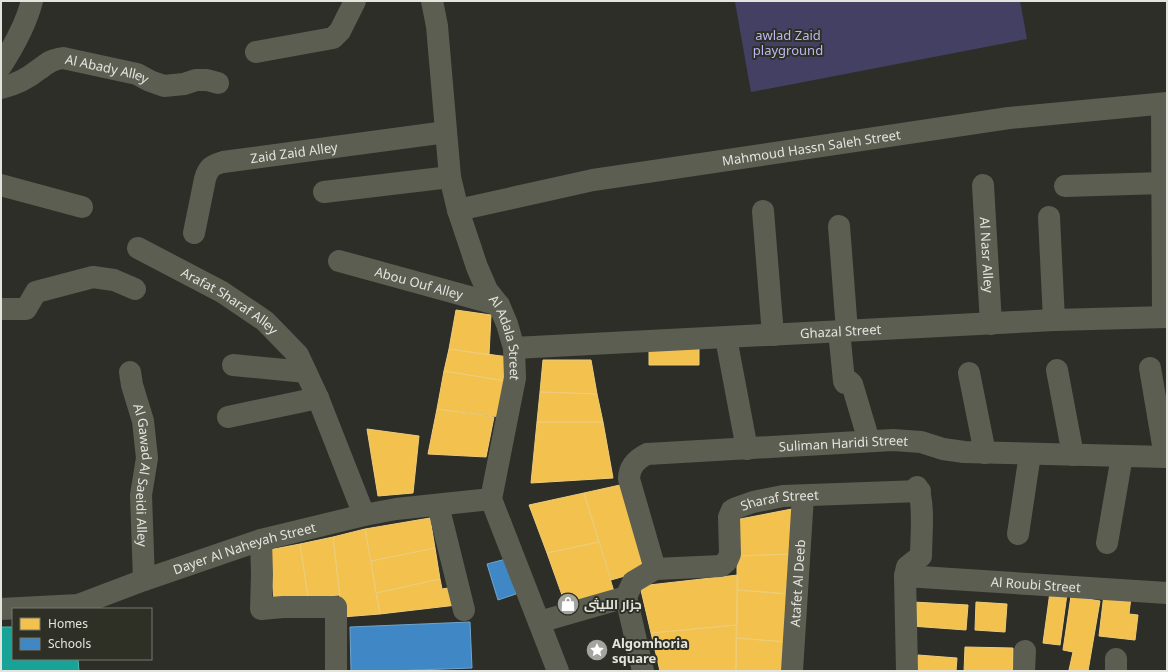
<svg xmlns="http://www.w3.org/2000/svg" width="1168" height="672" viewBox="0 0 1168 672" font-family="'Noto Sans',Cairo,sans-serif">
  <rect width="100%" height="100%" fill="#2d2e28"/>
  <path fill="#444064" d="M737 1H1020L1027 39 751 92 735 2Z"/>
  <path fill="#f2c14e" stroke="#eecc79" d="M456 310 491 315 489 355 449 349Z
    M649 342 699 343V365H649Z
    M449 349 509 357 506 381 444 371Z
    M543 360H591L597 394 540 392Z
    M444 371 506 381 501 417 437 409Z
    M540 392 597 394 603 422H537Z
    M437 409 494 417 486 457 428 454Z
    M537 422H603L613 478 531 483Z
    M367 429 419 436 413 493 378 496Z
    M620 485 649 569 611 580 584 493Z
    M584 493 599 542 547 553 529 505Z
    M797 508 793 554 737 556 735 520Z
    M430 518 435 548 371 561 365 529Z
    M365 529 380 614 342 617 333 537Z
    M333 537 340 595 308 597 300 544Z
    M599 542 615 595 567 609 547 553Z
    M300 544 308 597 274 599 269 550Z
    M435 548 440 579 376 593 371 561Z
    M793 554 790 594 737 590V556Z
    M738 575 737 625 651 633 640 586Z
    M440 579 442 589 454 587 457 605 380 614 376 593Z
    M737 590 790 594 787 642 736 638Z
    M1050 592 1067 594 1060 645 1043 643Z
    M1104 594 1131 597 1129 614 1138 615 1135 640 1099 636Z
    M1071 596 1100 601 1088 671 1069 670 1073 652 1063 650Z
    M913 602 968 605 966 630 911 626Z
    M976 602 1007 604 1005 632 975 630Z
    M737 625 736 671H660L651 633Z
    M736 638 787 642 784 671H736Z
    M965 647 1013 648V671H964Z
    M918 655 957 658 956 671H917Z"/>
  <path fill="#3f88c5" stroke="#70a4cc" d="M506 559 516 594 498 600 487 564Z
    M470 622 472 668 389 671H351L350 627Z"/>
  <path fill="#17a398" stroke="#54b6ad" d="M1 627H13V659H78L79 671H1Z"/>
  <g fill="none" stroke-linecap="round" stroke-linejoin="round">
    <g stroke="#5c5e52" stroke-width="22">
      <path id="s1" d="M432 1 437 26 450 177 458 210 477 267 487 290 499 305 507 324 514 348 515 378 491 499 558 671"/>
      <path d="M256 52 333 38 340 31 355 1"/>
      <path d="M1 66C14 46 26 24 32 1"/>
      <path id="s2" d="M1 88C14 85 27 79 38 70 48 63 50 60 63 58L137 74 150 81 164 86 184 84 196 80H207L218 83"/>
      <path d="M1162 104 1163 317"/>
      <path d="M1 185 82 207"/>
      <path id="s3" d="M983 185 991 324"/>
      <path d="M1065 186 1163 183"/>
      <path d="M324 192 450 177"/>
      <path id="s4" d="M458 210 593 180 1009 118 1167 103"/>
      <path d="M763 211 773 335"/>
      <path d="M1049 217 1054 320"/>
      <path d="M839 226 847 331"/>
      <path id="s5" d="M194 233 205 179C208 168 212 165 223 162L446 132"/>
      <path id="s6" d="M138 248 222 292 265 321 298 355 318 398 364 515"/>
      <path id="s7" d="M339 261 499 305"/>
      <path d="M1 309H26L36 292 93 277 114 280 135 289"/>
      <path d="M839 331 844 381 845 383 850 382 852 384 869 441"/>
      <path d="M726 338 747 449"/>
      <path id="s8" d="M514 348 1054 320 1167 317"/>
      <path d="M233 365 306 372"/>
      <path d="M1150 368 1165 457"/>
      <path d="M1057 370 1073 455"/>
      <path id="s9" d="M130 372 132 385 143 421 147 458 141 495 144 580"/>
      <path d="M969 373 985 453"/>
      <path d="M228 417 318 398"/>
      <path d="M438 505 464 610"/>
      <path d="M1018 534 1030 454"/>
      <path d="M261 540 262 574 261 609 283 607H336V671"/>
      <path d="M1107 543 1122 456"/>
      <path id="s10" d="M655 569 629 479C629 466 637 459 647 454L893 440 921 442 943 449 964 452 1167 457"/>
      <path id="s11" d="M905 576 1167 593"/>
      <path d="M626 597 643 671"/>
      <path id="s12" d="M1 609 78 605 144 580 261 540 364 515 396 509 491 499"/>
      <path id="s13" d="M539 622 626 597 633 582 655 569 721 566 727 561 730 554 729 517 732 510 736 508 753 502 783 496 920 491"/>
      <path id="s14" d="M792 671 803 496"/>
      <path d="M907 671 905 576 907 567 921 556C921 539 925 500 917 487"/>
      <path d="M1024 671 1025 651"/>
      <path d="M1116 671V659"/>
    </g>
  </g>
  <defs>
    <g id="shop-disc" transform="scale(1.15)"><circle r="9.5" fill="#a3a49e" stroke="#2e3026"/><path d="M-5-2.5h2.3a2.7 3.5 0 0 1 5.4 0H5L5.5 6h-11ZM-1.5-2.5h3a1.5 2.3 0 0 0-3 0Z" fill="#fff"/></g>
    <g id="sight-disc" transform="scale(1.15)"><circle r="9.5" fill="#a3a49e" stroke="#2e3026"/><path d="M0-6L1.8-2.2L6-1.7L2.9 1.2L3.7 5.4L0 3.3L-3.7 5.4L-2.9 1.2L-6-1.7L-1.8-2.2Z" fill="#fff"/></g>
  </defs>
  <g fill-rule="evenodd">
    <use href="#shop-disc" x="568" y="604"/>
    <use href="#sight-disc" x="597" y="650"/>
  </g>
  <g text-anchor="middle" stroke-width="4" stroke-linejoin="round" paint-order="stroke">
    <g font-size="13" fill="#bdb7f4" stroke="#2e3026">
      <text x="788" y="40">awlad Zaid<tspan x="788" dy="15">playground</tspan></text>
    </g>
    <g font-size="13" fill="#e3e4de" stroke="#2e3026">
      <text dy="5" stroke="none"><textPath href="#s2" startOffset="115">Al Abady Alley</textPath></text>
      <text dy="5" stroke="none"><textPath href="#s4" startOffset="359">Mahmoud Hassn Saleh Street</textPath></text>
      <text dy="5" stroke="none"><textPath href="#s5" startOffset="153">Zaid Zaid Alley</textPath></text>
      <text dy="5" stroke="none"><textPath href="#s3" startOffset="70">Al Nasr Alley</textPath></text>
      <text dy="5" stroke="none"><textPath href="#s7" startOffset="83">Abou Ouf Alley</textPath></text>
      <text dy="5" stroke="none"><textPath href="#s6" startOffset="106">Arafat Sharaf Alley</textPath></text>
      <text dy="5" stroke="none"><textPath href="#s8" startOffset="327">Ghazal Street</textPath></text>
      <text dy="5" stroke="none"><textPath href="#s1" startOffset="349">Al Adala Street</textPath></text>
      <text dy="5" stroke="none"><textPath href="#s10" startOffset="323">Suliman Haridi Street</textPath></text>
      <text dy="5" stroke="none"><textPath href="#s9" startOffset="105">Al Gawad Al Saeidi Alley</textPath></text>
      <text dy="5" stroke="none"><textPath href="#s13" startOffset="308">Sharaf Street</textPath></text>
      <text dy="5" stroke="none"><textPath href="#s12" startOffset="253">Dayer Al Naheyah Street</textPath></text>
      <text dy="5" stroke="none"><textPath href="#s14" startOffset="88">Atafet Al Deeb</textPath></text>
      <text dy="5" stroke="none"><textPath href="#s11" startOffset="131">Al Roubi Street</textPath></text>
    </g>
    <g font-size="13" font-weight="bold" fill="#e3e4de" stroke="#2e3026" text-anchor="start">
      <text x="584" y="609">جزار الليثى</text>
      <text x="612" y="648">Algomhoria<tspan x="612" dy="15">square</tspan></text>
    </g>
  </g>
  <rect width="1168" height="672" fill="none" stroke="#e3e4de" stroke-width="4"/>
  <rect x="12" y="608" width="140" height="52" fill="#2e3026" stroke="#767870"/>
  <rect x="20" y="618" width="20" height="12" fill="#f2c14e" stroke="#767870"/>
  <text x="48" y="628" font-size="12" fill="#e3e4de">Homes</text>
  <rect x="20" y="638" width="20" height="12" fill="#3f88c5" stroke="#767870"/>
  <text x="48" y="648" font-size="12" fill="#e3e4de">Schools</text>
</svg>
